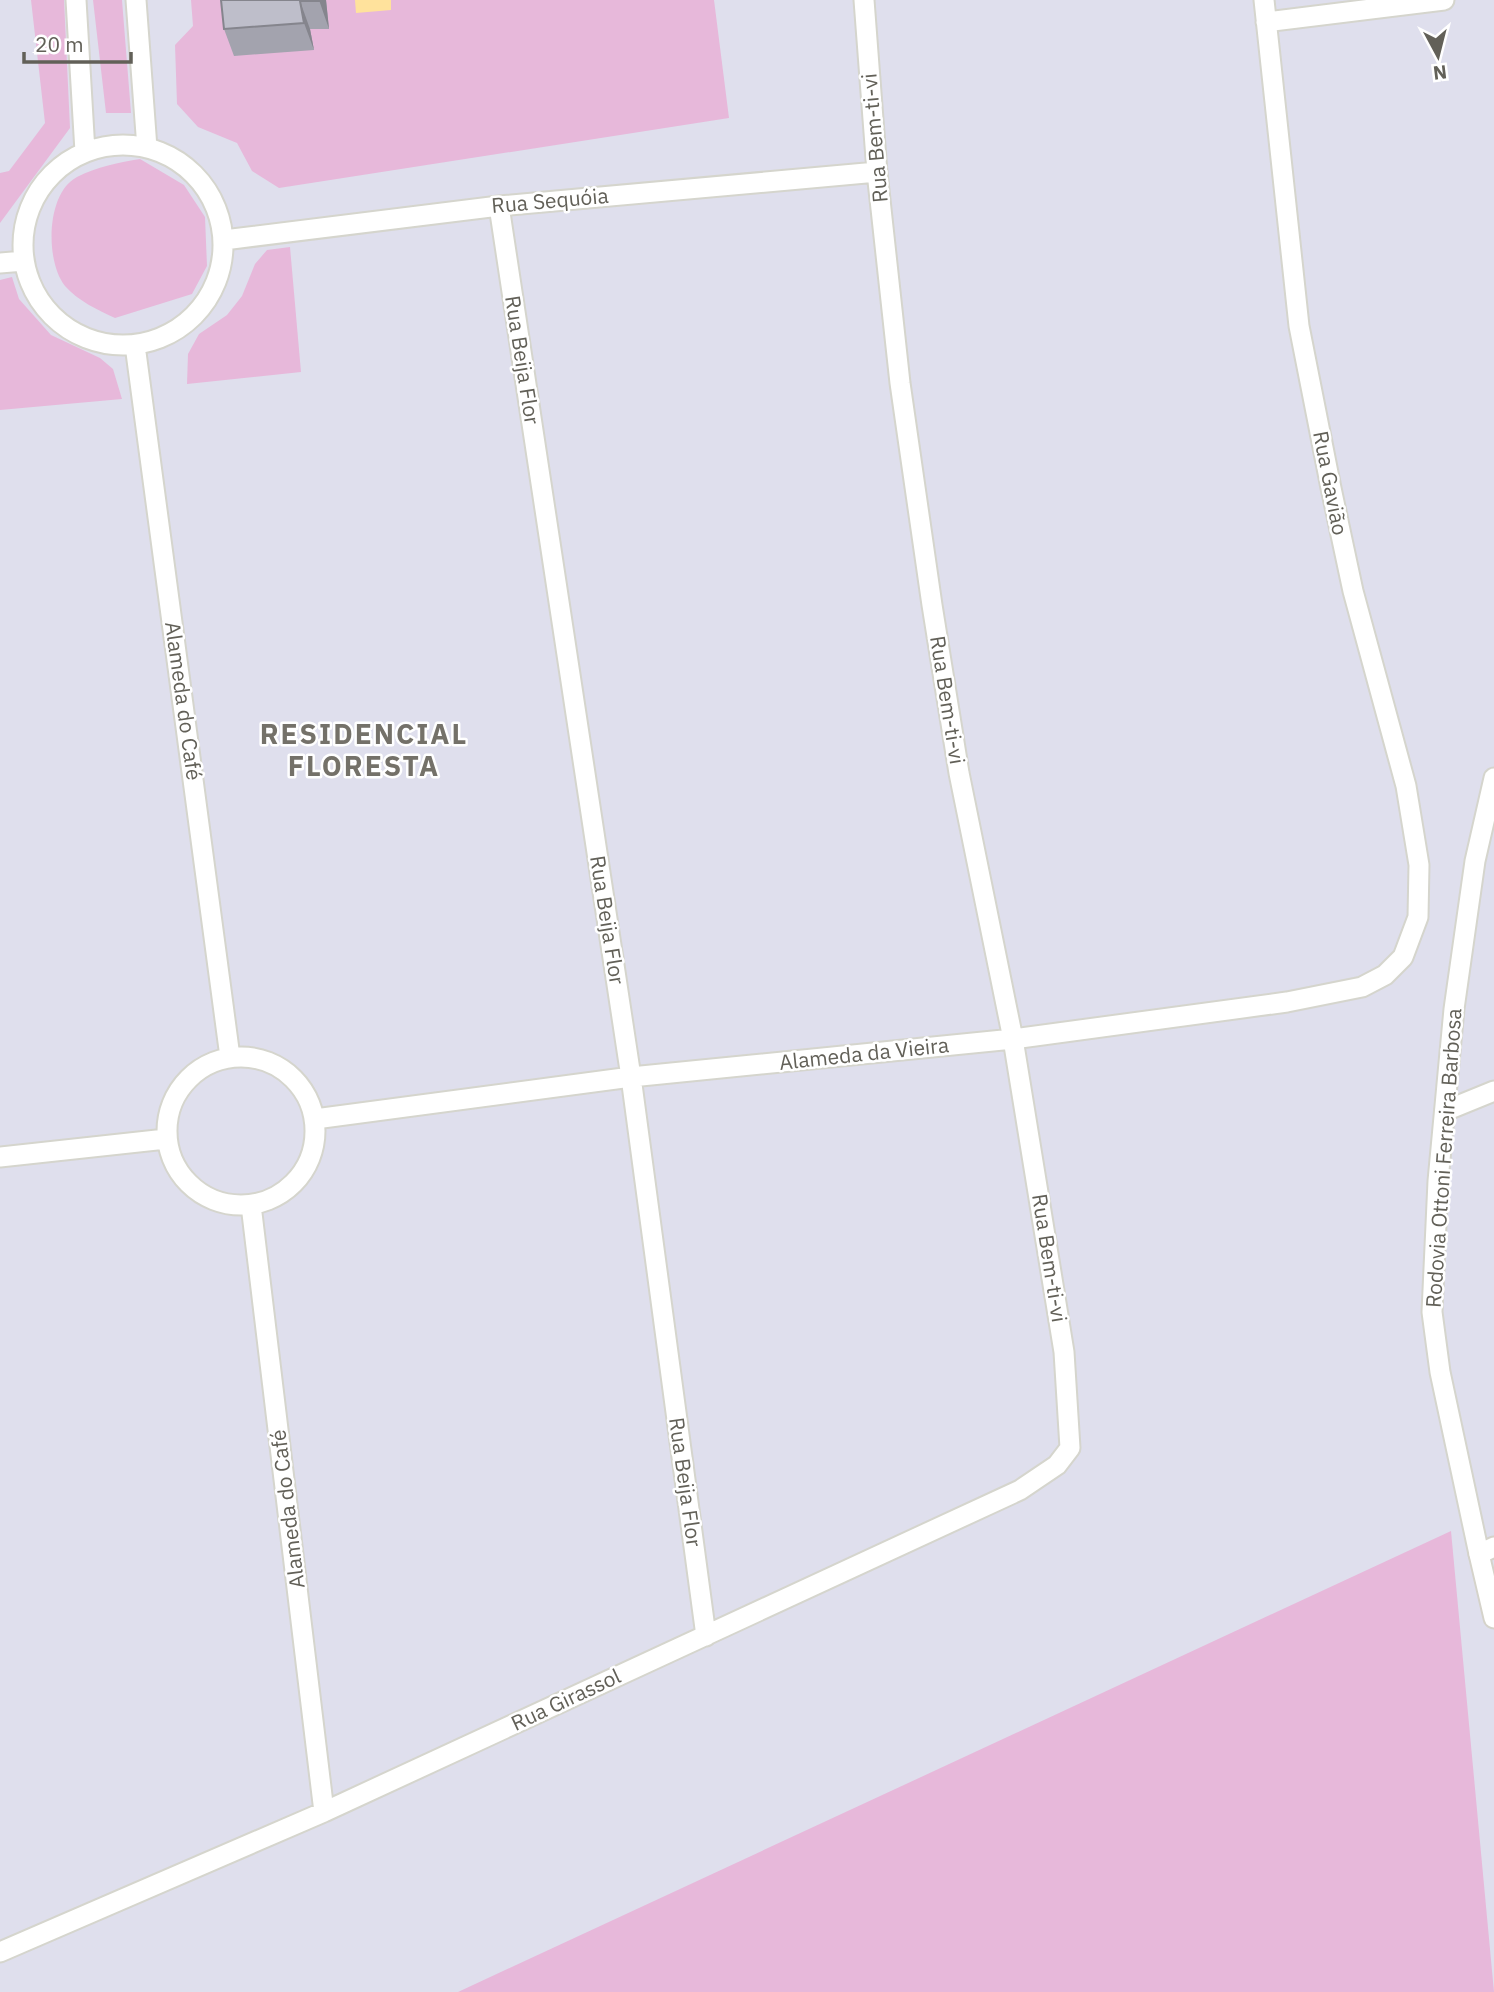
<svg xmlns="http://www.w3.org/2000/svg" width="1494" height="1992" viewBox="0 0 1494 1992" font-family="'IBM Plex Sans',sans-serif">
  <rect width="100%" height="100%" fill="#dfdfed"/>
  <path fill="#e7b8da" d="M31 0H64L70 128 0 223V173L9 171 45 123Z
    M93 0H122L131 113H106Z
    M191 0H714L729 118 279 188 252 171 237 143 198 127 177 104 175 45 193 26Z
    M140 159 184 185 205 217 207 266 192 294 115 318C98 310 78 301 65 286 45 261 46 193 77 177 96 167 120 162 140 159Z
    M290 247 301 372 187 384 188 354 199 334 227 315 242 296 255 264 267 250Z
    M12 277 19 299 51 335 100 358 113 369 122 399 0 410V280Z
    M1451 1531 1494 1992H458Z"/>
  <path fill="#ffe29c" d="M355 0H391V10L356 13Z"/>
  <g fill="none" stroke-linecap="round" stroke-linejoin="round">
    <g stroke="#d5d5cd" stroke-width="23">
      <path id="minor" d="M76 0 85 152
        M136 0 147 148
        M1266 22 1444 0
        M23 245a100 100 0 1 1 200 0a100 100 0 1 1-200 0Z
        M499 206 631 1077 706 1636
        M224 240 499 206 877 172
        M0 263 24 261
        M135 345 230 1057
        M167 1131a74 74 0 1 1 148 0a74 74 0 1 1-148 0Z
        M1445 1111 1494 1091
        M315 1119 631 1077 1013 1039 1287 1002 1362 987 1385 975 1403 957 1418 917 1419 865 1406 786 1353 591 1331 488 1299 326 1264 0
        M0 1157 166 1139
        M251 1205 324 1812
        M0 1952 324 1812 1020 1490 1057 1465 1070 1448 1064 1352 1013 1039 959 773 932 605 900 383 877 172 864 0"/>
    </g>
    <g stroke="#d5d5cd" stroke-width="23">
      <path id="tertiary" d="M1479 1554 1440 1372 1432 1312 1438 1181 1454 1009 1475 861 1494 778"/>
    </g>
    <g stroke="#d5d3ca" stroke-width="23">
      <path id="secondary" d="M1494 1547 1479 1554 1494 1618"/>
    </g>
    <use href="#minor" stroke="#fff" stroke-width="19"/>
    <use href="#tertiary" stroke="#fff" stroke-width="19"/>
    <use href="#secondary" stroke="#fff" stroke-width="19"/>
  </g>
  <path fill="#a3a3ae" d="M221 0H326L329 29H310L314 50 234 56 224 29Z"/>
  <path fill="#85858d" d="M319 0H326L329 29Z
    M300 1 310 29 314 50 304 23Z"/>
  <path fill="#bebeca" stroke="#85858d" stroke-width="2" d="M221 0H319V1H300L304 23 224 29Z"/>
  <g text-anchor="middle" stroke-width="5" stroke-linejoin="round" paint-order="stroke">
    <g font-size="21" fill="#626058" stroke="#fff">
      <text transform="translate(875 138) rotate(-95)" y="7">Rua Bem-ti-vi</text>
      <text transform="translate(550 201) rotate(-5)" y="7">Rua Sequóia</text>
      <text transform="translate(522 360) rotate(81)" y="7">Rua Beija Flor</text>
      <text transform="translate(1330 483) rotate(79)" y="7">Rua Gavião</text>
      <text transform="translate(947 700) rotate(81)" y="7">Rua Bem-ti-vi</text>
      <text transform="translate(183 701) rotate(82)" y="7">Alameda do Café</text>
      <text transform="translate(607 920) rotate(81)" y="7">Rua Beija Flor</text>
      <text transform="translate(864 1054) rotate(-6)" y="7">Alameda da Vieira</text>
      <text transform="translate(1444 1158) rotate(-86)" y="7">Rodovia Ottoni Ferreira Barbosa</text>
      <text transform="translate(1049 1258) rotate(81)" y="7">Rua Bem-ti-vi</text>
      <text transform="translate(685 1482) rotate(82)" y="7">Rua Beija Flor</text>
      <text transform="translate(288 1509) rotate(-97)" y="7">Alameda do Café</text>
      <text transform="translate(566 1700) rotate(-25)" y="7">Rua Girassol</text>
    </g>
    <g font-size="28" font-weight="bold" letter-spacing="2" fill="#747169" stroke="#fff">
      <text x="364" y="744">RESIDENCIAL<tspan x="364" dy="32">FLORESTA</tspan></text>
    </g>
  </g>
  <g transform="translate(1438 56) rotate(173)" stroke="#ffffff" stroke-width="5" paint-order="stroke">
  <path d="M0-5L12 26L0 18L-12 26Z" fill="#626058"/>
  <text y="-10" font-size="19" font-weight="bold" text-anchor="middle" fill="#626058">N</text>
  </g>
  <path d="M24 52v10h107v-10" fill="none" stroke="#626058" stroke-width="3.5"/>
  <text x="35" y="52" font-size="21" fill="#626058" stroke="#ffffff" stroke-width="5" paint-order="stroke">20 m</text>
</svg>
